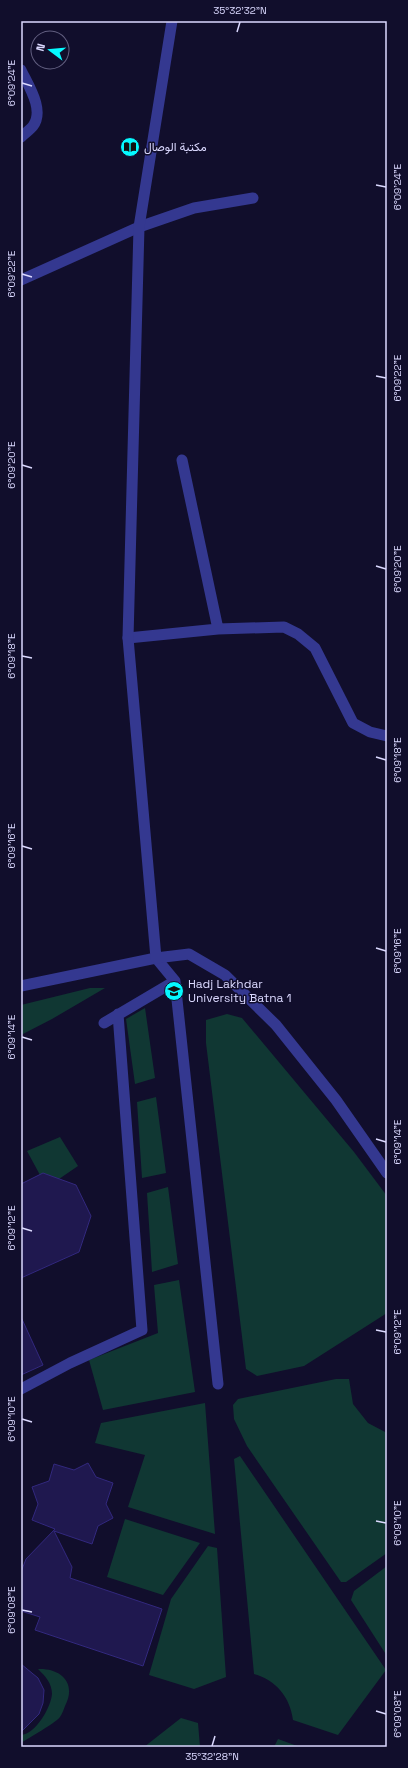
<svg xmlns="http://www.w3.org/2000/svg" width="408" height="1768" viewBox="0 0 408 1768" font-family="'Space Grotesk',Vazirmatn,sans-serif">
  <rect width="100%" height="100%" fill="#110e2c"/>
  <path fill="#103733" d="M90 988H105L52 1019 21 1035V1005Z
    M145 1008 155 1078 135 1084 126 1019Z
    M227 1014 242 1018 354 1152 387 1196V1313L304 1366 257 1376 246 1369 206 1043V1020Z
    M156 1097 166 1173 142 1178 137 1102Z
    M60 1137 78 1166 59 1179 40 1175 27 1151Z
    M168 1187 178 1264 152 1272 147 1193Z
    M179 1280 195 1392 103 1410 89 1360 158 1333 154 1285Z
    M336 1379H349L353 1404 368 1423 387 1433V1553L346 1582H341L247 1446 234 1419 233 1405 238 1399Z
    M205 1403 215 1534 128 1507 145 1455 95 1443 101 1423Z
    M240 1456 386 1670 338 1735 293 1720C290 1697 276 1680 254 1674L234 1459Z
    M125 1519 200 1543 163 1595 107 1577Z
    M208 1546 217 1548 226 1677 194 1689 149 1675 171 1599Z
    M387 1566V1656L351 1600 354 1591Z
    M38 1669C61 1668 77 1683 65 1706 64 1709 62 1714 60 1717 54 1724 30 1737 21 1743V1735C36 1734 51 1707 52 1694 52 1683 45 1676 38 1669Z
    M181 1718 198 1723 200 1747H144Z
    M278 1739 300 1747H274Z"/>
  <path fill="#1f184f" stroke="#32287e" d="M43 1173 76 1185 91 1216 79 1252 21 1278V1184Z
    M21 1317 43 1365 21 1375Z
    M88 1463 96 1477 113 1483 106 1504 113 1518 98 1526 92 1544 54 1531 72 1567 70 1578 162 1609 143 1666 35 1630 40 1617 21 1611V1572L26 1559 55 1529 32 1520 38 1504 32 1487 49 1481 54 1464 74 1470Z
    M21 1664 38 1678 44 1690 43 1703 39 1714 21 1732Z"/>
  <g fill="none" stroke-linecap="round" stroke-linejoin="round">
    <path stroke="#343890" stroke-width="11" d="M139 227 194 208 253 198
      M182 460 218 629
      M128 638 218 629 284 627 298 634 315 648 353 723 370 732 387 736
      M21 986 156 958 175 981 218 1384
      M104 1023 175 981
      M21 1389 70 1363 142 1330 118 1014"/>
    <path stroke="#343890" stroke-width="11" d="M21 70C28 85 45 110 33 126 30 130 25 133 21 137
      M21 280 139 227"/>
    <path stroke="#343890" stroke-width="11" d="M172 21 139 227 128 638 156 958 189 954 225 975 276 1025 336 1100 387 1173"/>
  </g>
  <path fill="none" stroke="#dbd9ff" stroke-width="1.5" d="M237 32 240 22M22 83 32 86M376 185 386 187M22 274 32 277M376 376 386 378M22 465 32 468M376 566 386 569M22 656 32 658M376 757 386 760M22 846 32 849M376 948 386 951M22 1037 32 1040M376 1139 386 1142M22 1228 32 1231M376 1330 386 1332M22 1419 32 1422M376 1521 386 1523M22 1610 32 1612M376 1711 386 1714M212 1746 215 1736"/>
  <defs>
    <g id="library-disc" transform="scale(1)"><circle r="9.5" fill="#05f9ff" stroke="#110e2c"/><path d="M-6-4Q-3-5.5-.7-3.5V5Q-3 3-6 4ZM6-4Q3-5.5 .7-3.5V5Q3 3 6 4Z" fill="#111"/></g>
    <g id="university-disc" transform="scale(1)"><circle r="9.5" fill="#05f9ff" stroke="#110e2c"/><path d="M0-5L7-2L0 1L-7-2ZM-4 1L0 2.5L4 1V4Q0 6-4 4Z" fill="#111"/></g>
  </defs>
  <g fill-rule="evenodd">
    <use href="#library-disc" x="130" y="147"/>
    <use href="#university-disc" x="174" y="991"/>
  </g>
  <g text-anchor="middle" stroke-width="3" stroke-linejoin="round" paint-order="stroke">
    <g font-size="12" fill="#dbd9ff" stroke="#110e2c" text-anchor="start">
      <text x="144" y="151">مكتبة الوصال</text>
      <text x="188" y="988">Hadj Lakhdar<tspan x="188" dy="14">University Batna 1</tspan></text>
    </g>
  </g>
  <rect width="408" height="1768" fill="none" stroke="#110e2c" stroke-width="44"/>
  <g transform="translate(50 50) rotate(286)"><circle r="19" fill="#110e2c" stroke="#625f80"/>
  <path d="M0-3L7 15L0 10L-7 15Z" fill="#05f9ff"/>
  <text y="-6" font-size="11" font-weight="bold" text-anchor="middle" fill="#dbd9ff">N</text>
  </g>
  <rect x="22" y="22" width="364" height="1724" fill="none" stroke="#dbd9ff" stroke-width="1.5"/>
  <g font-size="10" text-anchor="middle" fill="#dbd9ff">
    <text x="240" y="14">35°32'32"N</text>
    <text transform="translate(11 83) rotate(-90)" y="4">6°09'24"E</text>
    <text transform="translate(397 187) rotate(-90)" y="4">6°09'24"E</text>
    <text transform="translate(11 274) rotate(-90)" y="4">6°09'22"E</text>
    <text transform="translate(397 378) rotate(-90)" y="4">6°09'22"E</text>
    <text transform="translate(11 465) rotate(-90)" y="4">6°09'20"E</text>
    <text transform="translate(397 569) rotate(-90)" y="4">6°09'20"E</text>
    <text transform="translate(11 656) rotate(-90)" y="4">6°09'18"E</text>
    <text transform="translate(397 760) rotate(-90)" y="4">6°09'18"E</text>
    <text transform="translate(11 846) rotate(-90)" y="4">6°09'16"E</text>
    <text transform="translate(397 951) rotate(-90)" y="4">6°09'16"E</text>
    <text transform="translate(11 1037) rotate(-90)" y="4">6°09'14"E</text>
    <text transform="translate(397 1142) rotate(-90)" y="4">6°09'14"E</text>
    <text transform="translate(11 1228) rotate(-90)" y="4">6°09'12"E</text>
    <text transform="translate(397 1332) rotate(-90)" y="4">6°09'12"E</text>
    <text transform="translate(11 1419) rotate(-90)" y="4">6°09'10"E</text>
    <text transform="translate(397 1523) rotate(-90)" y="4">6°09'10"E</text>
    <text transform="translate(11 1610) rotate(-90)" y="4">6°09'08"E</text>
    <text transform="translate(397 1714) rotate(-90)" y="4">6°09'08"E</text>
    <text x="212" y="1760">35°32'28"N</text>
  </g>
</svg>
